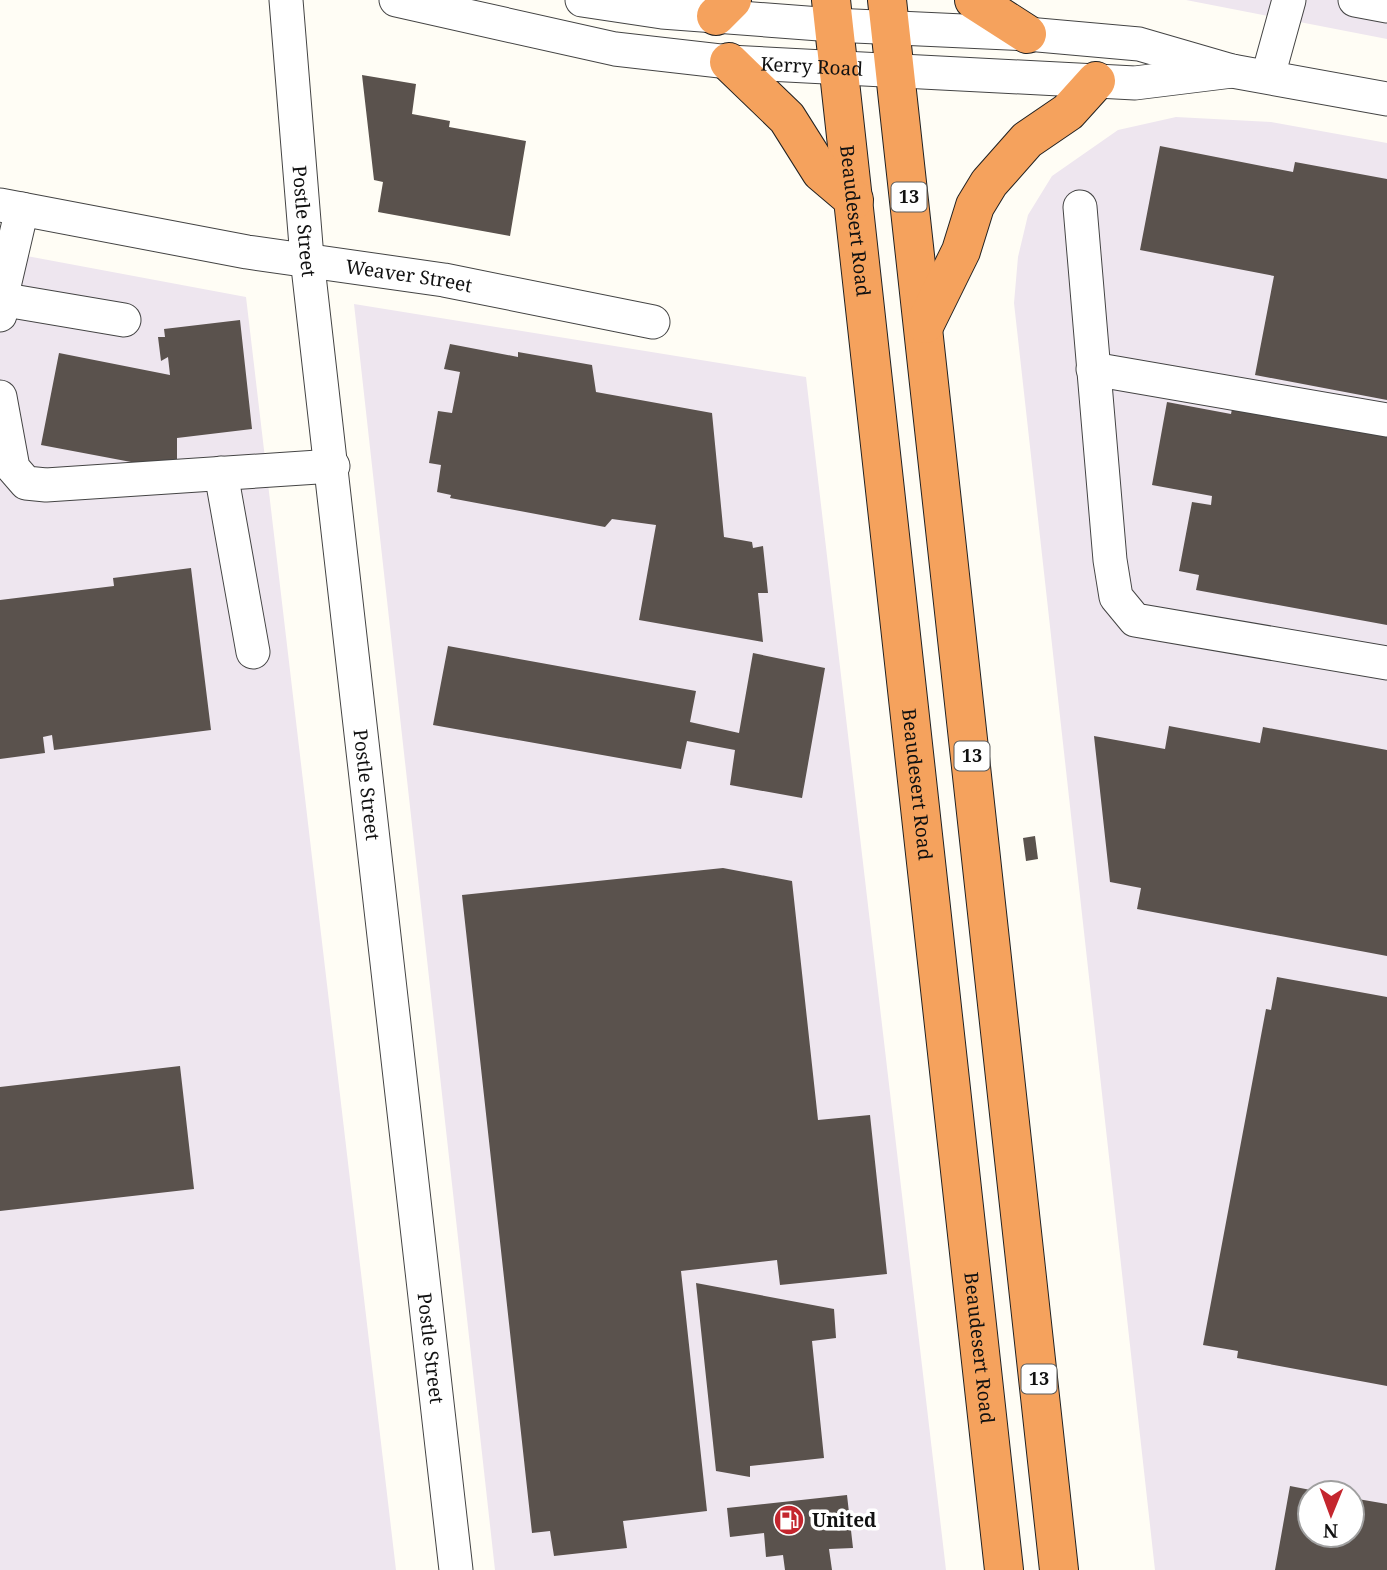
<svg xmlns="http://www.w3.org/2000/svg" width="1387" height="1570" viewBox="0 0 1387 1570" font-family="'Noto Serif',serif">
  <rect width="100%" height="100%" fill="#fffdf5"/>
  <path fill="#eee6ef" fill-rule="evenodd" d="M1186 0H1387V39Z
    M1176 117 1271 122 1387 143V1570H1155L1014 303 1018 257 1028 215 1052 176 1118 130ZM1310 1493H1352V1535H1310Z
    M0 251 246 297 396 1570H0Z
    M354 304 806 377 946 1570H495Z"/>
  <path fill="#5a524d" d="M362 75 416 84 412 114 450 121 449 127 526 141 510 236 378 212 383 182 374 180Z
    M1160 146 1293 172 1295 162 1387 179V400L1255 375 1274 276 1140 250Z
    M240 320 252 429 177 438V464L147 465 41 445 59 353 170 375 168 357 161 361 158 337H165L164 329Z
    M450 344 518 357V352L592 365 596 392 712 413 724 537 752 542 753 548 763 546 768 593H758L763 642 639 620 656 525 612 519 605 527 450 498 451 495 437 492 441 465 429 463 438 411 452 413 460 372 444 369Z
    M1167 402 1231 414 1232 409 1387 437V625L1196 590 1199 575 1179 571 1192 502 1211 505 1212 496 1152 485Z
    M191 568 211 730 54 750 52 735 43 737 45 753 0 759V600L114 586 113 578Z
    M448 646 696 691 690 722 739 733 753 653 825 668 802 798 730 785 735 750 687 741 681 769 433 725Z
    M1169 726 1260 743 1263 727 1387 750V956L1137 909 1141 888 1110 882 1094 736 1165 749Z
    M1035 836 1038 859 1026 861 1023 838Z
    M723 868 792 881 818 1120 870 1115 887 1274 780 1285 777 1260 681 1271 707 1511 623 1521 627 1548 554 1556 550 1531 532 1533 462 895Z
    M1277 977 1387 997V1386L1237 1358 1238 1351 1203 1345 1266 1009 1271 1010Z
    M180 1066 194 1189 0 1211V1087Z
    M696 1283 834 1309 836 1338 812 1341 824 1458 750 1466V1477L716 1471Z
    M1290 1486 1321 1492 1310 1493V1535H1352V1498L1387 1504V1570H1275Z
    M847 1495 853 1548 829 1549 832 1570H785L783 1555 766 1557 764 1533 730 1537 727 1508Z"/>
  <g fill="none" stroke-linecap="round" stroke-linejoin="round">
    <g stroke="#444" stroke-width="35">
      <g id="minor">
        <path id="s1" d="M286 0 307 258 456 1570"/>
        <path id="s2" d="M396 0 615 49 729 62 1135 83 1232 71"/>
        <path d="M582 0 662 12 833 25 1027 34 1139 44 1232 71 1387 99"/>
        <path d="M1355 0 1387 6"/>
        <path d="M1268 76 1289 0"/>
        <path id="s3" d="M0 205 247 252 444 280 653 322"/>
        <path d="M1080 207 1110 560 1116 597 1135 620 1387 663"/>
        <path d="M0 299 124 320"/>
        <path d="M0 315 1 299 22 209"/>
        <path d="M1093 369 1387 420"/>
        <path d="M0 397 13 468 26 483 46 485 333 466"/>
        <path d="M221 473 253 652"/>
      </g>
    </g>
    <g stroke="#222" stroke-width="40">
      <g id="highway">
        <path id="s4" d="M831 0 1004 1570"/>
        <path d="M887 0 1059 1570"/>
        <path d="M974 0 1027 34"/>
        <path d="M716 16 732 0"/>
        <path d="M729 62 787 118 821 172 854 200"/>
        <path d="M925 324 961 251 975 206 989 183 1027 140 1068 112 1096 81"/>
      </g>
    </g>
    <use href="#minor" stroke="#fff" stroke-width="33"/>
    <use href="#highway" stroke="#f5a25d" stroke-width="38"/>
  </g>
  <defs>
    <g id="fuel-disc" transform="scale(1.575)"><circle r="9.5" fill="#c4262e" stroke="#fff"/><path d="M-5.5-6h7V0h2V4h1.3V-2.5L3-4.5l.8-.8L6-3V5H2.5V1h-1V6h-7ZM-4.2-4.7v3.2H.2V-4.7Z" fill="#fff"/></g>
  </defs>
  <g fill-rule="evenodd">
    <use href="#fuel-disc" x="789" y="1520"/>
  </g>
  <g text-anchor="middle" stroke-width="7" stroke-linejoin="round" paint-order="stroke">
    <g fill="#fff" stroke="#585858" stroke-width="2">
      <rect x="891.5" y="182.5" width="35" height="29" rx="5"/>
      <rect x="954.5" y="741.5" width="35" height="29" rx="5"/>
      <rect x="1021.5" y="1364.5" width="35" height="29" rx="5"/>
    </g>
    <g font-size="18" font-weight="bold" fill="#111">
      <text x="909" y="203">13</text>
      <text x="972" y="762">13</text>
      <text x="1039" y="1385">13</text>
    </g>
    <g font-size="19" fill="#111" stroke="#fff">
      <text dy="7" stroke="none"><textPath href="#s2" startOffset="422">Kerry Road</textPath></text>
      <text dy="7" stroke="none"><textPath href="#s4" startOffset="222">Beaudesert Road</textPath></text>
      <text dy="7" stroke="none"><textPath href="#s1" startOffset="222">Postle Street</textPath></text>
      <text dy="7" stroke="none"><textPath href="#s3" startOffset="415">Weaver Street</textPath></text>
      <text dy="7" stroke="none"><textPath href="#s1" startOffset="789">Postle Street</textPath></text>
      <text dy="7" stroke="none"><textPath href="#s4" startOffset="789">Beaudesert Road</textPath></text>
      <text dy="7" stroke="none"><textPath href="#s1" startOffset="1356">Postle Street</textPath></text>
      <text dy="7" stroke="none"><textPath href="#s4" startOffset="1356">Beaudesert Road</textPath></text>
    </g>
    <g font-size="19" font-weight="bold" fill="#111" stroke="#fff" text-anchor="start">
      <text x="812" y="1527">United</text>
    </g>
  </g>
  <g transform="translate(1331 1514) rotate(181)"><circle r="33" fill="#ffffff" stroke="#a0a0a0" stroke-width="2"/>
  <path d="M0-5L12 26L0 18L-12 26Z" fill="#c4262e"/>
  <text y="-10" font-size="19" font-weight="bold" text-anchor="middle" fill="#111111">N</text>
  </g>
</svg>
